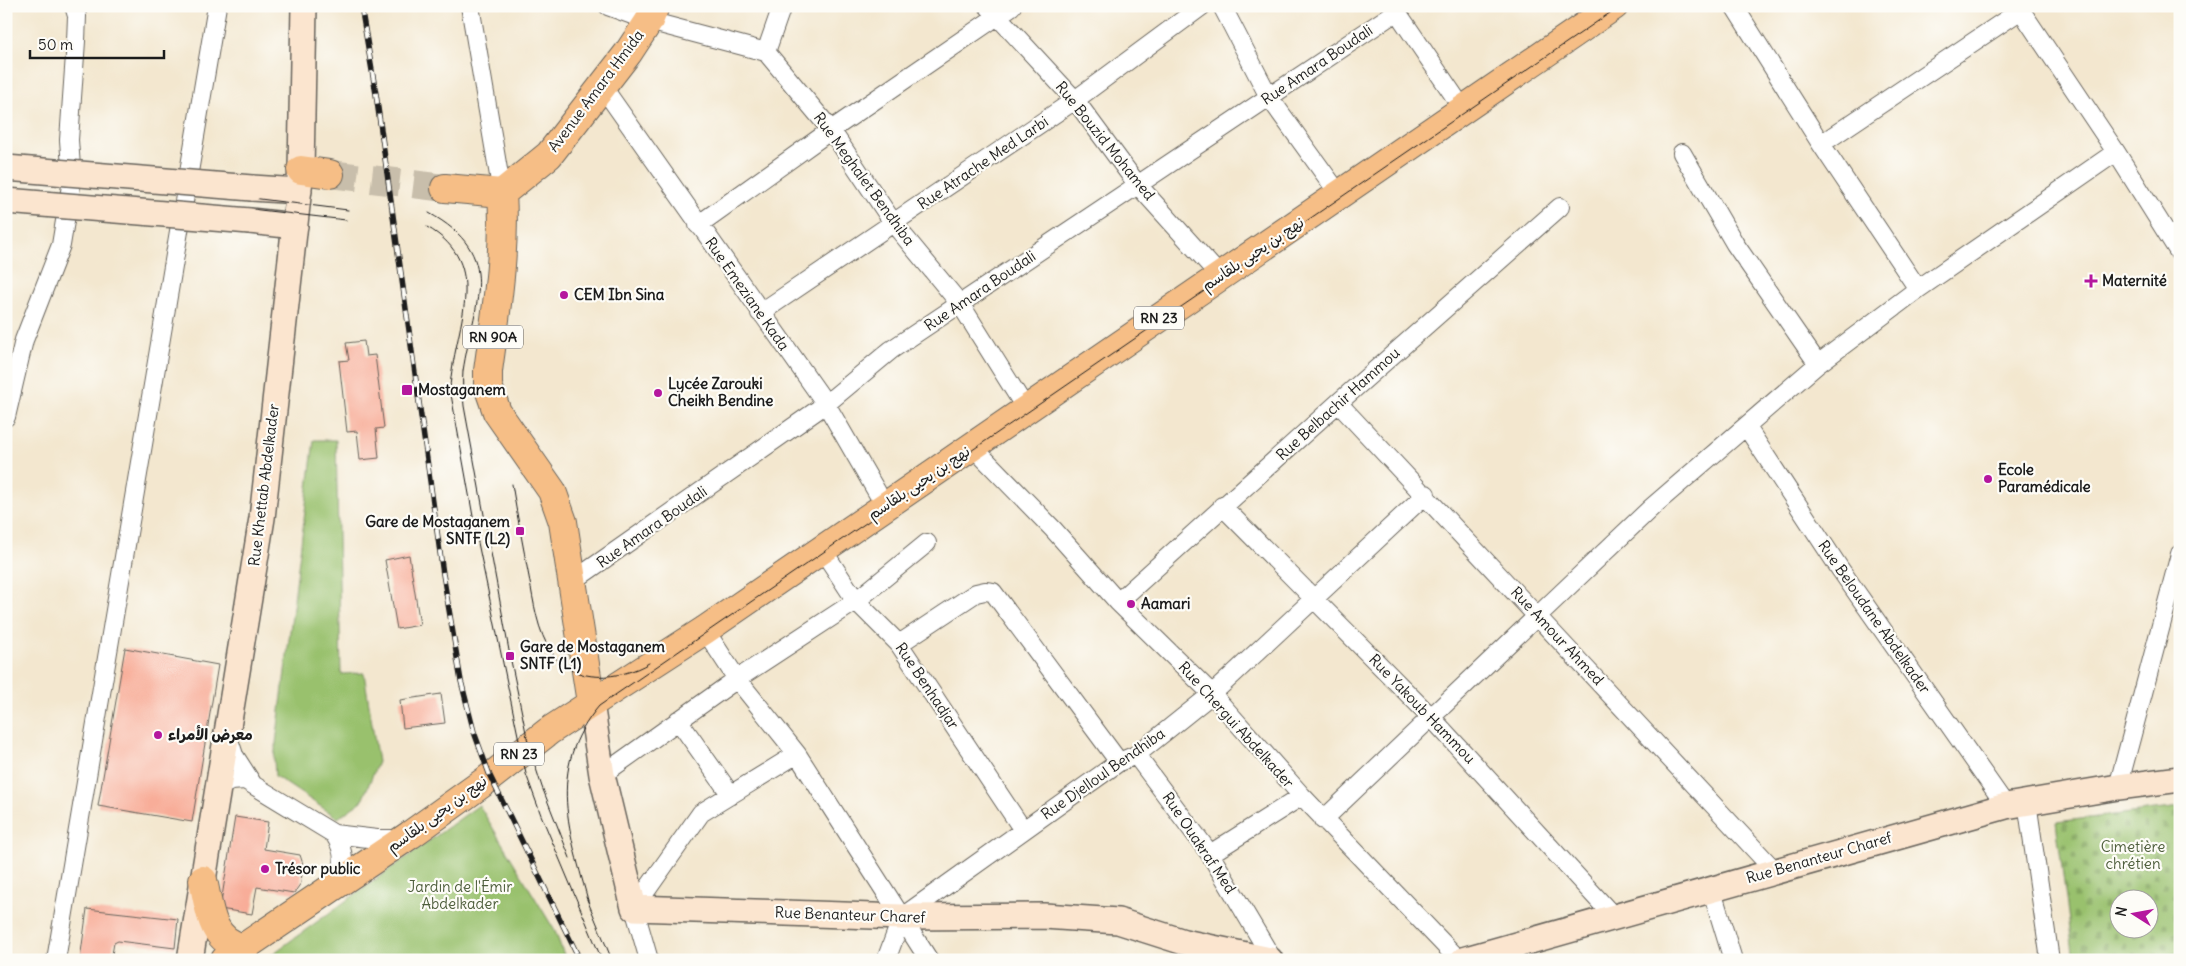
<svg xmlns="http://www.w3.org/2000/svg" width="2186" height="966" viewBox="0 0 2186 966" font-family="Delius,'Playpen Sans Arabic',sans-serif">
  <defs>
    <pattern id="cemetery-stones" width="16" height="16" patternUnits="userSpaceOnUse" patternTransform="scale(1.25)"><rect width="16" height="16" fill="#99c16d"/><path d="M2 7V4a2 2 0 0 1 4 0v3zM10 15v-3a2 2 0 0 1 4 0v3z" fill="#83a55e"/></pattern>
  </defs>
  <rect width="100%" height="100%" fill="#fdfcf7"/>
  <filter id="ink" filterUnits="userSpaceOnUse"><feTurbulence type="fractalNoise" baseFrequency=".02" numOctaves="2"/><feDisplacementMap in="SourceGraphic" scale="10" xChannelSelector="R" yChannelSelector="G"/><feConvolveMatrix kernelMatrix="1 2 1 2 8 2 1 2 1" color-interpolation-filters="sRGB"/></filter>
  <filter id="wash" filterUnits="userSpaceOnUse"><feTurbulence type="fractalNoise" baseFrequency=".0096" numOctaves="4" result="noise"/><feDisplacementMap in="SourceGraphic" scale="20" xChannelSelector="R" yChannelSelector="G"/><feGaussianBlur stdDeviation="1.12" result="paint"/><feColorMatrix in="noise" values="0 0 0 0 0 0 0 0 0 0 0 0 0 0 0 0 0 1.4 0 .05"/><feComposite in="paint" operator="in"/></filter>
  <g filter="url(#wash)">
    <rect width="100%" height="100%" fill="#f3e7cf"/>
    <path fill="#99c16d" stroke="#5a6e44" d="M314 440H336L341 674 364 673 378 762 362 801 338 818 275 776 274 759Z
      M479 805 555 931 566 960H264Z"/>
    <path fill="url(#cemetery-stones)" stroke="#5a6e44" fill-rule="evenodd" d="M2180 807V960H2074L2056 822ZM2118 898H2148V928H2118Z"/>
    <g id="blocks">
      <path fill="#f8ad99" d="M364 341 366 356 375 355 384 428 376 429 379 458 360 460 357 431 347 432 339 361 349 360 346 343Z
        M409 555 420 625 397 629 385 560Z
        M125 648 218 665 192 822 98 806Z
        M441 694 445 723 403 728 400 700Z
        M235 817 268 822 264 849 300 855 303 864 301 883 294 893 257 887 252 914 220 909Z
        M87 909 178 919 175 948 118 941 114 943 111 960H80Z"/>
    </g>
  </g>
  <g filter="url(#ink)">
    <use href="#blocks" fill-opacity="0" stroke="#67635b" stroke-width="1"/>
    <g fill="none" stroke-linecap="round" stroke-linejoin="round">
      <path stroke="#c8beab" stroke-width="28" stroke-dasharray="28 14" stroke-linecap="butt" d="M330 174 445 188"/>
      <g stroke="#67635b" stroke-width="20">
        <path id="minor" d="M470 6 502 193
          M608 6 649 21 766 52 831 130 894 224 961 305 1026 409
          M988 6 1075 100 1137 184 1220 276
          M1222 6 1269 97 1339 194
          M1393 6 1463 109
          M1734 6 1821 144 1918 289
          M2018 6 2116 152 2180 254
          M766 52 782 6
          M602 86 826 404 885 506
          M1821 144 2021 10
          M1682 153 1735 244 1818 364
          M698 225 831 130 1012 6
          M760 313 1075 100 1202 6
          M1338 403 1774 870
          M6 417 24 340 61 245 67 209 72 180 69 140 76 41 77 16 74 6
          M1746 426 1840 569 2006 806
          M972 446 1053 529 1118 602 1212 694 1302 796 1459 960
          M1222 506 1430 716 1615 918
          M822 549 856 601 899 644 1023 830
          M573 581 826 404 891 350 1396 12
          M1118 602 1338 403 1560 207
          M705 630 737 679 797 754 929 960
          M899 644 976 593 985 591 993 592 1119 762
          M678 720 731 795
          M228 737 234 755 252 783
          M1136 755 1210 854 1273 960
          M602 775 737 679 856 601 927 543
          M218 787 231 781 245 780 334 834 377 839H403
          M2118 787 2180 554
          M2027 802 2050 960
          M1323 820 1652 507 1818 364 1918 289 2116 152
          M334 834C345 850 346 866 337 884
          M1210 854 1302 796
          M1711 888 1733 960
          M902 917 1119 762 1136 755 1212 694 1426 494
          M56 960 217 6
          M649 960 634 908 701 813 797 754
          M886 960 902 917"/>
      </g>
      <g stroke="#67635b" stroke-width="28">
        <path id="secondary" d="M252 188 299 191
          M250 221 295 226
          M591 703 602 775 634 908 902 917 1044 916 1118 921 1184 942 1270 960
          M190 960 262 518 301 170 304 6
          M1463 960 2006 806 2118 787 2180 779"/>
      </g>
      <g stroke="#67635b" stroke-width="30">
        <path id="primary" d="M301 170 330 174
          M445 188 502 193
          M591 703 563 522 552 491 497 412 488 386V371C496 311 506 253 502 193L549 155 628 53 649 21 655 6
          M203 880C209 906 210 941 242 947
          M225 960 410 835 484 782 549 731 705 630 1614 6"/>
      </g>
      <use href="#minor" stroke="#fff" stroke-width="18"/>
      <use href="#secondary" stroke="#fbe5cf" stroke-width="25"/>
      <use href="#primary" stroke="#f6be86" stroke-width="28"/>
      <path stroke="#1c1c1c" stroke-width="1" d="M6 180 252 198 348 210
        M6 190 251 209 346 220
        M429 213C506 255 473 304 463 371 462 382 463 395 464 406L510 656 529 747 542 787 570 858
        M427 227C494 265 453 328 450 389L476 533 526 774 541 815 602 960
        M512 484C517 515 523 546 529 577 534 603 537 631 552 653 573 685 621 680 649 663
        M586 897 612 960
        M589 904C570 833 545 770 599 706L1620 6"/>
      <g stroke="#1c1c1c" stroke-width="5.5">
        <path id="rail" d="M361 6 376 94 443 574 461 681 474 732 490 776 580 960"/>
      </g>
      <use href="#rail" stroke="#fdfcf7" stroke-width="4" stroke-dasharray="11" stroke-linecap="butt"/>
      <g stroke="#67635b" stroke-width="28" stroke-linecap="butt">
        <path id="secondary-bridge" d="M6 168 252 188
          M6 201 250 221"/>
      </g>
      <use href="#secondary-bridge" stroke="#fbe5cf" stroke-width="25"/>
    </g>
  </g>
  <g fill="#b5179e" stroke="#fdfcf7" stroke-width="2">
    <path d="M2088.5 273.5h5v5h5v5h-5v5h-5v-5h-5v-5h5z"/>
    <circle cx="564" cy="295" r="5"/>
    <rect x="401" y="384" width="12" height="12" rx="2.5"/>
    <circle cx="658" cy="393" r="5"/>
    <circle cx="1988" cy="479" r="5"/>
    <rect x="515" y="526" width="10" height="10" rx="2.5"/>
    <circle cx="1131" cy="604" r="5"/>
    <rect x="505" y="651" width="10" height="10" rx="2.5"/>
    <circle cx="158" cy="735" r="5"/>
    <circle cx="265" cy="869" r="5"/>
  </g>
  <g text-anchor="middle" stroke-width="4.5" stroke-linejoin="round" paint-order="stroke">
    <g fill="#fdfcf7" stroke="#605f5e" stroke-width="1">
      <rect x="1134" y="306.5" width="50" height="23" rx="4"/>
      <rect x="463" y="325.5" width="60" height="23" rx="4"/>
      <rect x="494" y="742.5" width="50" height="23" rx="4"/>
    </g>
    <g font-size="14" font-weight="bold" fill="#1c1c1c">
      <text x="1159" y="323">RN 23</text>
      <text x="493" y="342">RN 90A</text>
      <text x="519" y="759">RN 23</text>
    </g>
    <g font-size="15" fill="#1c1c1c" stroke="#fdfcf7">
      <text transform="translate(1317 65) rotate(-34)" y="5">Rue Amara Boudali</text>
      <text transform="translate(596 91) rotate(-53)" y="5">Avenue Amara Hmida</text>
      <text transform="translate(1105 141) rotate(51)" y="5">Rue Bouzid Mohamed</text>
      <text transform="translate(983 163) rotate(-34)" y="5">Rue Atrache Med Larbi</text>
      <text transform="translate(864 179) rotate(54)" y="5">Rue Meghalet Bendhiba</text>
      <text transform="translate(1253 254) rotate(-34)" y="5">نهج بن يحيى بلقاسم</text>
      <text transform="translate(980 291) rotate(-34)" y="5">Rue Amara Boudali</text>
      <text transform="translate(747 294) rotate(55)" y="5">Rue Emeziane Kada</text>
      <text transform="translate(1338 404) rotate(-42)" y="5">Rue Belbachir Hammou</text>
      <text transform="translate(919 483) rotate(-34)" y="5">نهج بن يحيى بلقاسم</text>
      <text transform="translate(264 485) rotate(-83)" y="5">Rue Khettab Abdelkader</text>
      <text transform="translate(652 527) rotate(-35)" y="5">Rue Amara Boudali</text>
      <text transform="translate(1874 617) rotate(55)" y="5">Rue Beloudane Abdelkader</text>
      <text transform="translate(1557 636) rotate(47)" y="5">Rue Amour Ahmed</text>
      <text transform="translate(927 686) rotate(56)" y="5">Rue Benhadjar</text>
      <text transform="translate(1422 709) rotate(46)" y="5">Rue Yakoub Hammou</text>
      <text transform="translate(1236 725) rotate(48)" y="5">Rue Chergui Abdelkader</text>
      <text transform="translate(1103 774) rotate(-35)" y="5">Rue Djelloul Bendhiba</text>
      <text transform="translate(437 814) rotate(-36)" y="5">نهج بن يحيى بلقاسم</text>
      <text transform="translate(1199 843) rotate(56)" y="5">Rue Ouakraf Med</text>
      <text transform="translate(1819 858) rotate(-16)" y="5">Rue Benanteur Charef</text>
      <text transform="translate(850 915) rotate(2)" y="5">Rue Benanteur Charef</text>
    </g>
    <g font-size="15" font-weight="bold" fill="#1c1c1c" stroke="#fdfcf7" text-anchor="start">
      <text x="2102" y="286">Maternité</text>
      <text x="574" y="300">CEM Ibn Sina</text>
      <text x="668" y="389">Lycée Zarouki<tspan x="668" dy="17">Cheikh Bendine</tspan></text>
      <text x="418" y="395">Mostaganem</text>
      <text x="1998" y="475">Ecole<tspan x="1998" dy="17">Paramédicale</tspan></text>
      <text x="510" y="527" text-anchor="end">Gare de Mostaganem<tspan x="510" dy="17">SNTF (L2)</tspan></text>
      <text x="1141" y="609">Aamari</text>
      <text x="520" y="652">Gare de Mostaganem<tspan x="520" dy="17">SNTF (L1)</tspan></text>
      <text x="168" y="740">معرض الأمراء</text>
      <text x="275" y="874">Trésor public</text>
    </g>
    <g font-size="15" fill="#4e5e3c" stroke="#fdfcf7">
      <text x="2133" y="852">Cimetière<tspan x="2133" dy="17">chrétien</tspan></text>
      <text x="460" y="892">Jardin de l'Émir<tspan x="460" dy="17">Abdelkader</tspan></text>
    </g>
  </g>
  <rect width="2186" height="966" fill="none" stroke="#fdfcf7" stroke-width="25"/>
  <g transform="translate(2134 914) rotate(281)"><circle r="24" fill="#fdfcf7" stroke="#a3a29f"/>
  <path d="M0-4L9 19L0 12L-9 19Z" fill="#b5179e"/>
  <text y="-8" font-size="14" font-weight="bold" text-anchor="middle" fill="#1c1c1c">N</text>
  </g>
  <path d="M30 50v8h134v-8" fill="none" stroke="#1c1c1c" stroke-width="2.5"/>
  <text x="38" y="50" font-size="15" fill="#1c1c1c" stroke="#fdfcf7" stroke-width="4" paint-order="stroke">50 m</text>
</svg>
